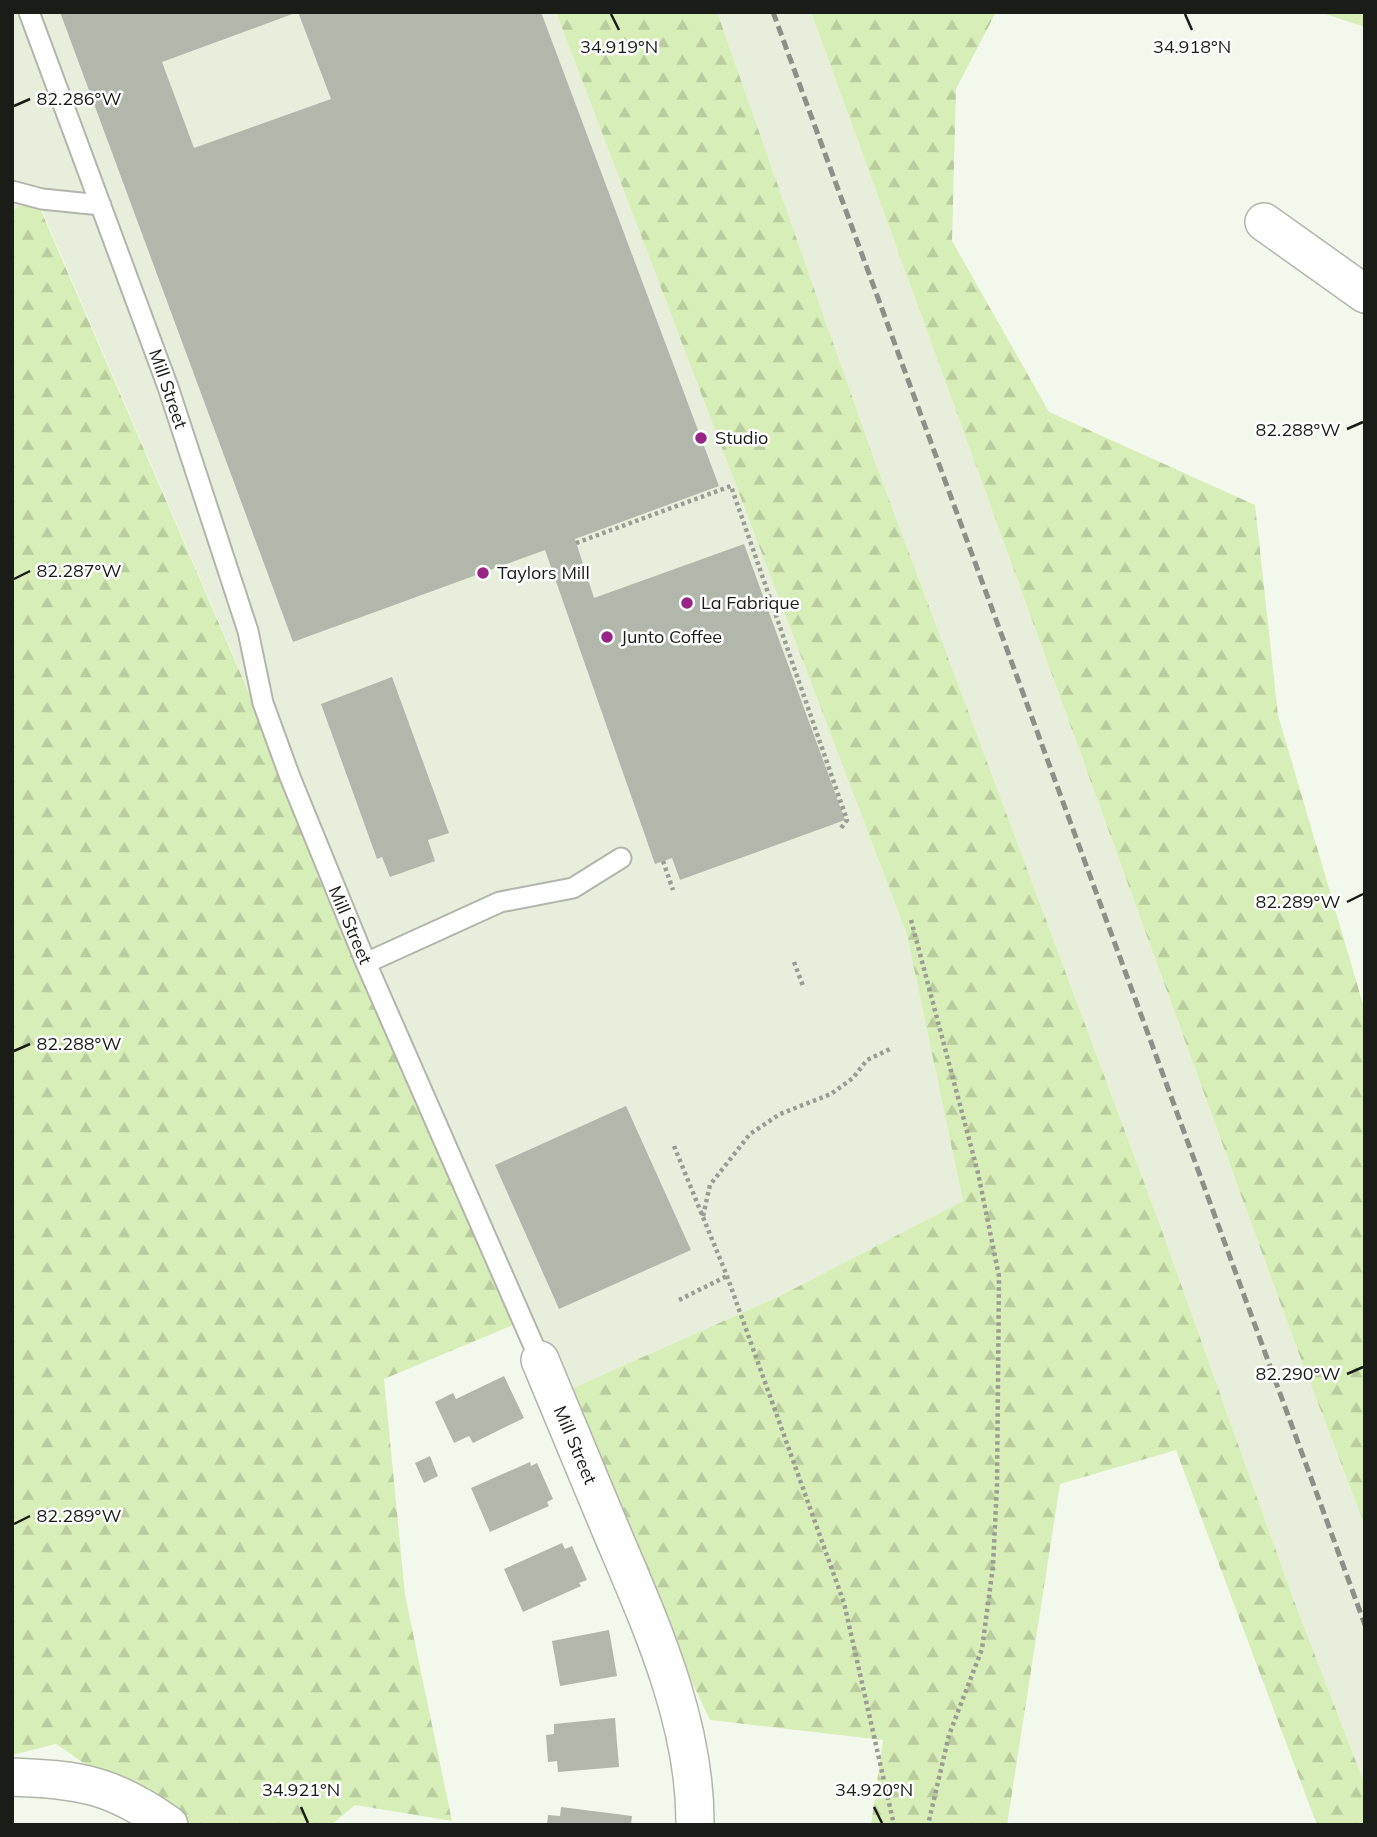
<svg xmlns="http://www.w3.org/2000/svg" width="1377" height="1837" viewBox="0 0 1377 1837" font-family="Mulish,sans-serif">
  <defs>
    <pattern id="forest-firs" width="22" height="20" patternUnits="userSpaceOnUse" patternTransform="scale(1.75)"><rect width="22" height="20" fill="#d8eeb8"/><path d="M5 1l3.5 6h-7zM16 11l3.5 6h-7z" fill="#b9cc9d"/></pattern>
  </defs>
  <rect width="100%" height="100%" fill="#f3f8ec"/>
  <path fill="#e7efdc" d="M12 12H556L907 935 963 1201 780 1296 555 1396 520 1322 37 199 12 210Z
    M717 12H811L1293 1338 1365 1526V1785L1293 1598 1157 1217 874 459Z"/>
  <path fill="url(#forest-firs)" d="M556 12H717L874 459 1157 1217 1293 1598 1365 1785V1825H1317L1176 1450 1060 1484 1007 1825H871L883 1740 710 1720 555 1396 780 1296 963 1201 907 935Z
    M811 12H996L956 89 952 241 1049 412 1255 505 1278 715 1365 1011V1526L1293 1338Z
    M1319 12H1365V27Z
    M36 199 520 1322 384 1379 405 1595 452 1821 355 1805 331 1825H174L56 1744 12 1755V210Z"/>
  <path fill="#b2b7ac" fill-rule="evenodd" d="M60 12H541L719 486 575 539 594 598 744 544 845 820 680 880 672 858 655 864 545 550 293 642ZM298 12 331 99 194 148 162 62Z
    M392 677 449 833 428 840 435 861 390 877 382 857 377 859 321 704Z
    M626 1106 691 1250 559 1309 495 1165Z
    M504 1376 524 1418 473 1443 469 1436 454 1443 435 1402 453 1393 456 1399Z
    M430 1456 438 1476 424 1483 415 1463Z
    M530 1462 531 1466 537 1463 553 1499 547 1502 549 1506 490 1532 471 1488Z
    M562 1543 565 1549 572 1546 587 1580 579 1583 581 1586 523 1612 504 1569Z
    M609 1630 617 1676 560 1686 552 1641Z
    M615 1718 619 1767 558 1772 557 1761 548 1762 546 1735 554 1734V1724Z
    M561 1807 632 1816 631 1825H547L548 1815 560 1816Z"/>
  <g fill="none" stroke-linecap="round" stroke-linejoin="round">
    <g stroke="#b1b6ab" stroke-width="23">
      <path id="lane" d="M29 12 168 387 248 631 263 703 290 777 366 963 540 1360
        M12 191 42 199 101 205
        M366 963 500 902 573 888 621 858"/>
    </g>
    <g stroke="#b1b6ab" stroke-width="40">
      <path id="street" d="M1264 222 1365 294
        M540 1360C564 1418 588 1475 612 1533 651 1625 696 1723 695 1825
        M12 1777C81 1780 111 1784 169 1825"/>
    </g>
    <path stroke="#999d94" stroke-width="4.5" stroke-dasharray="3.5 3.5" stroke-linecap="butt" d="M576 543 731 486 847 820 841 828
      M663 861 673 890
      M911 920 978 1173 999 1276 997 1485 993 1566 982 1649 949 1735 928 1825
      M794 962 803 986
      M674 1146 727 1276 844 1603 894 1825
      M703 1216 710 1185 750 1134 780 1114 831 1094 853 1078 867 1060 890 1049
      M679 1300 727 1276"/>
    <use href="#lane" stroke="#fff" stroke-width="19"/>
    <use href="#street" stroke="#fff" stroke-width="37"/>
    <path stroke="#8c9087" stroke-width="5" stroke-dasharray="10 5" stroke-linecap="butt" d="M773 12 1365 1625"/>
  </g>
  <path fill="none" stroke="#1a1c18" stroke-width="2.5" d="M611 14 619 30M1185 14 1192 30M14 106 30 99M1347 429 1363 422M14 579 30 571M1347 902 1363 894M14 1051 30 1044M1347 1374 1363 1367M14 1524 30 1516M301 1807 308 1823M874 1807 882 1823"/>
  <g fill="#972584" stroke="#fff" stroke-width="2.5">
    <circle cx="701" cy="438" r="7"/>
    <circle cx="483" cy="573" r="7"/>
    <circle cx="687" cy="603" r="7"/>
    <circle cx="607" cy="637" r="7"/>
  </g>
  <g text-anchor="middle" stroke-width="5" stroke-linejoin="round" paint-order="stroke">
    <g font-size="18" fill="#1a1c18" stroke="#fff">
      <text transform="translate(168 389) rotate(71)" y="6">Mill Street</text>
      <text transform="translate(350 925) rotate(67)" y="6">Mill Street</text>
      <text transform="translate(575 1445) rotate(67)" y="6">Mill Street</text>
    </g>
    <g font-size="18" fill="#1a1c18" stroke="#fff" text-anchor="start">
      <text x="715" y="444">Studio</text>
      <text x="497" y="579">Taylors Mill</text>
      <text x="701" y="609">La Fabrique</text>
      <text x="621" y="643">Junto Coffee</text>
    </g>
  </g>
  <g font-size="18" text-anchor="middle" fill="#1a1c18" stroke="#fff" stroke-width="5" stroke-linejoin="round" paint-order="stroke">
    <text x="619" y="53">34.919°N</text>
    <text x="1192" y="53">34.918°N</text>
    <text x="79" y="105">82.286°W</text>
    <text x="1298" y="436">82.288°W</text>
    <text x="79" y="577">82.287°W</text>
    <text x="1298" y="908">82.289°W</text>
    <text x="79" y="1050">82.288°W</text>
    <text x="1298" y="1380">82.290°W</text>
    <text x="79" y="1522">82.289°W</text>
    <text x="301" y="1796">34.921°N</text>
    <text x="874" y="1796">34.920°N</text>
  </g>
  <rect width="1377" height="1837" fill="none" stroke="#1a1c18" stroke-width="28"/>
</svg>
